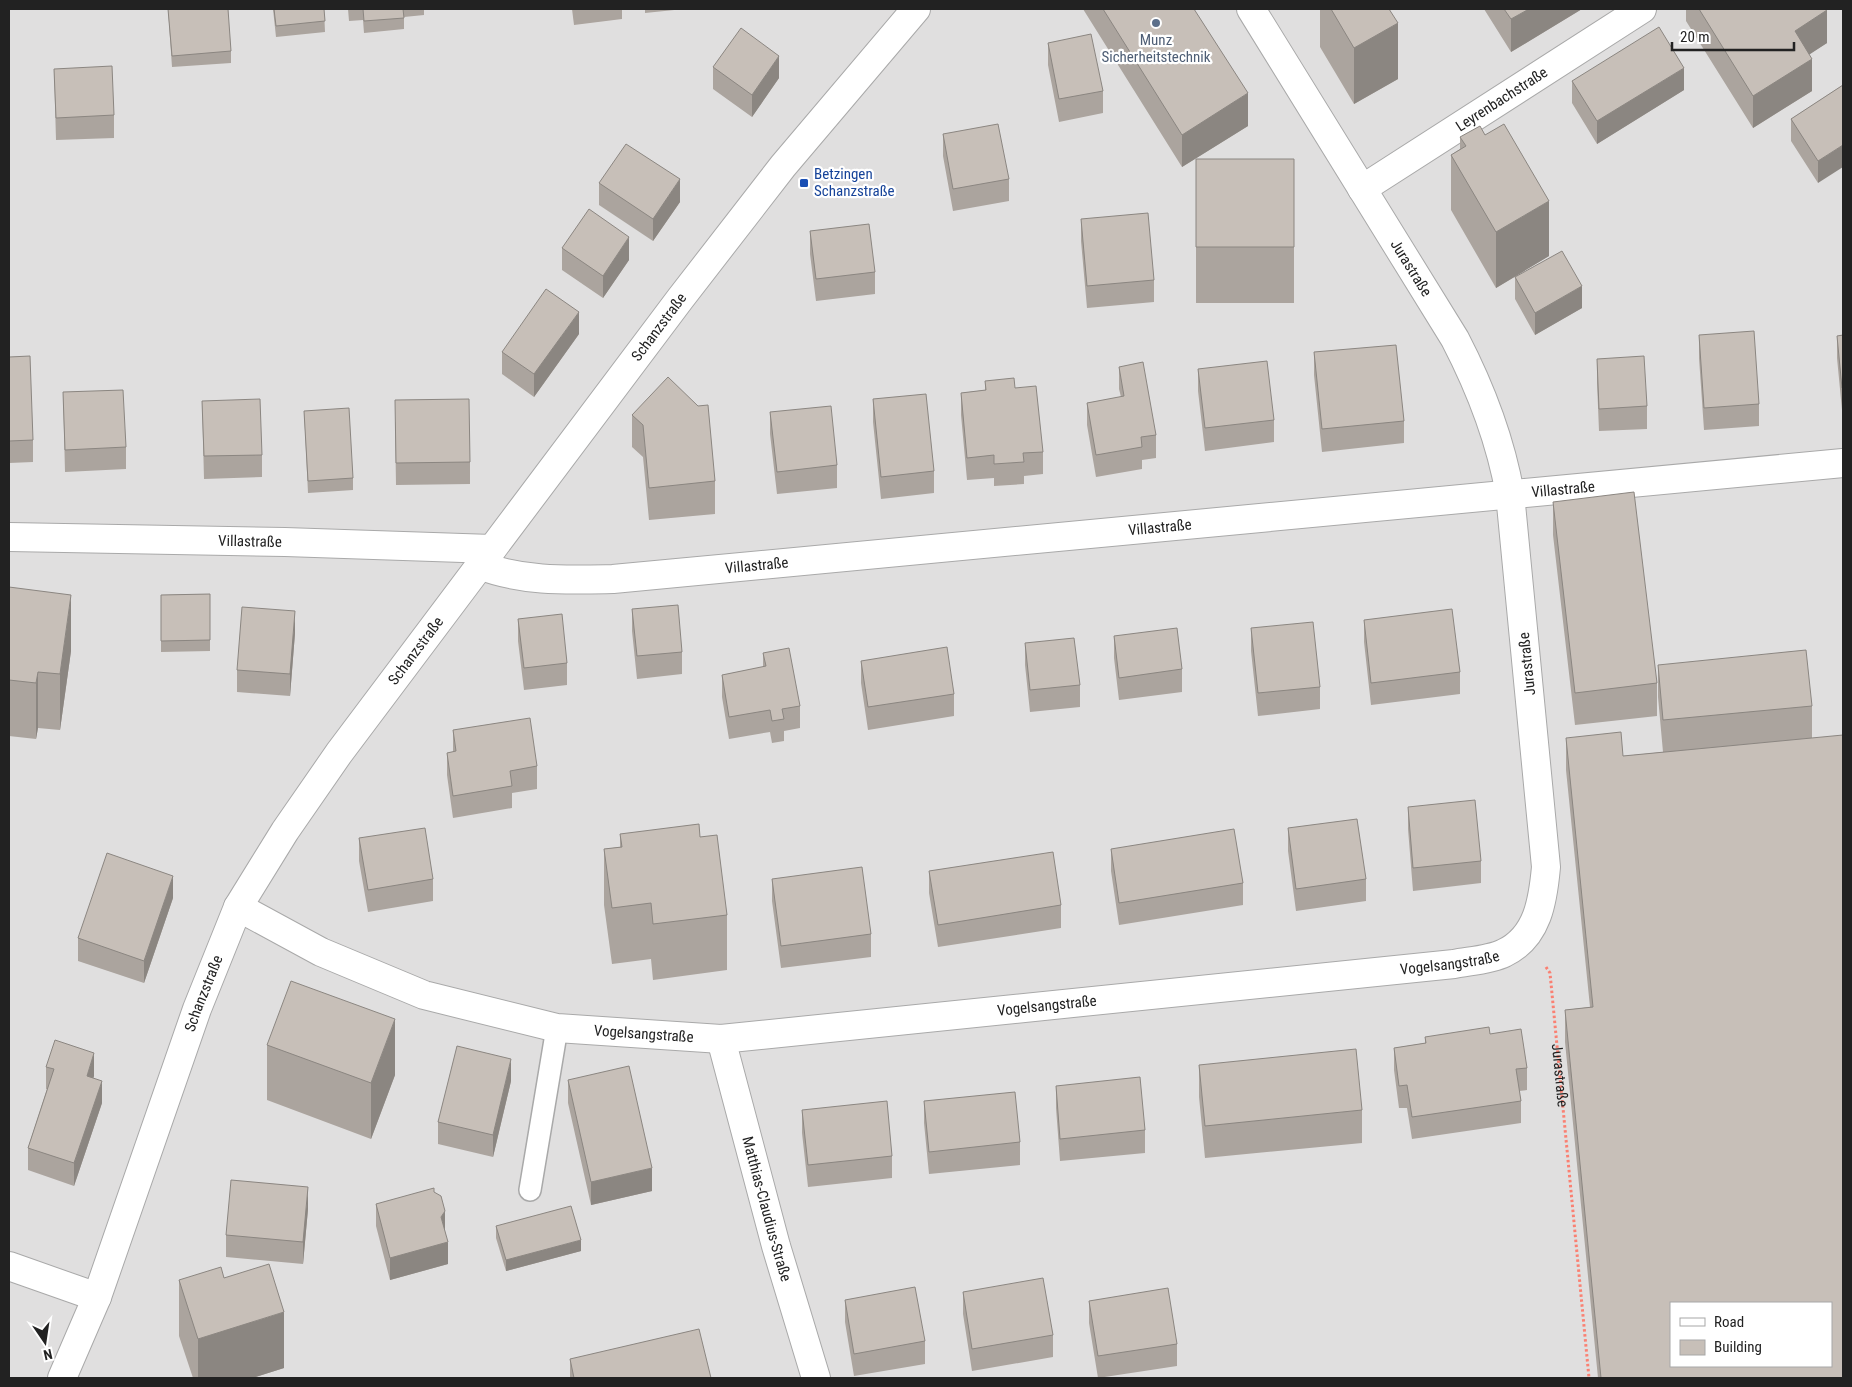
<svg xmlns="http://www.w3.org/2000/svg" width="1852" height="1387" viewBox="0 0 1852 1387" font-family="'Roboto Condensed',sans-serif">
  <rect width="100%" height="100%" fill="#f2efe9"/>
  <path fill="#e0dfdf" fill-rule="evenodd" d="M9 9H1843V1378H9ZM1671 1303H1831V1366H1671Z"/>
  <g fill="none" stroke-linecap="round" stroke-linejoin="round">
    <g stroke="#a9a9a9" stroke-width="24">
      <path id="lane" d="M530 1190 557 1028"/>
    </g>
    <g stroke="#a9a9a9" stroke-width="30">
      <g id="street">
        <path id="s2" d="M1362 189 1642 9"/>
        <path id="s3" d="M9 537 285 542 492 549"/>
        <path id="s4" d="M479 565C523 582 567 580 613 579L1843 463"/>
        <path id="s5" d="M238 907 321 952 424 995 557 1028 721 1039 1454 964C1469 961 1490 960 1504 953 1538 937 1543 900 1546 867L1510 494C1500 438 1481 389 1455 339L1251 9"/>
        <path id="s6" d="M721 1039 776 1246 816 1378"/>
        <path d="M9 1266 97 1297"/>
        <path id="s7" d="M62 1378 97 1297 197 1009 238 907 285 831 339 753 680 299 783 166 916 9"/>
      </g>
    </g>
    <path stroke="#fa8072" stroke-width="3" stroke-dasharray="2.5 2.5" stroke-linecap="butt" id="s1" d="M1546 967 1550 973 1589 1378"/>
    <use href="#lane" stroke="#fff" stroke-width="21"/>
    <use href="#street" stroke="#fff" stroke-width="28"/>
  </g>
  <path fill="#aba49e" d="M168 9 231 51V63L172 67Z
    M273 9H324L325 32 276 37Z
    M348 9H424V15L404 17V29L364 33 363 20 349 21Z
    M572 9H622V19L574 25Z
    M645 9H684L645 13Z
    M1083 9H1194L1248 126 1182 167Z
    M1320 9H1389L1398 79 1354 104 1320 47Z
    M1484 9H1582L1511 52Z
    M1686 9H1826L1827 43 1809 54 1812 91 1753 128 1686 21Z
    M1048 43 1103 91V113L1059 122 1048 65Z
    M713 67 779 78 752 117 713 89Z
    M54 69 114 115V138L56 140Z
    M1572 81 1684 90 1597 144 1572 103Z
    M1843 85 1818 183 1791 141V119Z
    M943 134 1009 179V201L953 211 943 156Z
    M1460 137 1549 256 1496 288 1451 210V155L1460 149Z
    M1196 159H1294V303H1196Z
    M599 183 680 202 653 241 599 205Z
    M1081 219 1154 280V302L1087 308 1081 241Z
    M810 231 875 272V294L816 301 810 254Z
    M562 248 629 260 603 298 562 270Z
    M1515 277 1582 308 1535 335 1515 299Z
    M579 334 534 397 502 374V352Z
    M1699 335 1759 404V426L1704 430 1699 358Z
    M1843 335V410H1842L1837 358V336Z
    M1314 352 1404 421V443L1322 452 1314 375Z
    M9 357 33 440V462L9 463Z
    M1597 359 1647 406V429L1599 431 1597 382Z
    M1119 367 1156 435V458L1142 460V469L1096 477 1087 425V403L1121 397 1119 389Z
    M1198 369 1274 420V442L1205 451 1198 391Z
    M985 381 1015 388 1043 452V474L1024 476V484L994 486V478L967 480 961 415V393L985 390Z
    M63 392 126 447V469L65 472Z
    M873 399 934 471V493L881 499 873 422Z
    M202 401 262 455V477L204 479Z
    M698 406 715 481V514L649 520 643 457 632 447V415Z
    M304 411 353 478V490L308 493Z
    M770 412 837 465V488L777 494 770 434Z
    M395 422 470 462V484L396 485Z
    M1553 502 1657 683V716L1575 725 1553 535Z
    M9 587 71 651 60 730 38 728 36 739 9 736Z
    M210 594V651L161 652V595Z
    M632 609 682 652V674L637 679 632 631Z
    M518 619 567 663V685L524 690 518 641Z
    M1364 620 1460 672V694L1371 705 1364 642Z
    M1251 628 1320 687V709L1258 716 1251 651Z
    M295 633 290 696 237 692V670Z
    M1114 636 1182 669V692L1119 700 1114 658Z
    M1025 643 1080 685V707L1030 712 1025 665Z
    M763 653 800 706V728L784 731V741L772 743 770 732 729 739 722 697V675L763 667Z
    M861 661 954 694V716L868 730 861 683Z
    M1658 665 1812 706V738L1843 1378H1598L1565 1042V1010L1590 1007 1566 770V738L1623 756 1663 752 1658 697Z
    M453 730 537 766V789L512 793V808L453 818 447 775V753L453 752Z
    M1408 807 1481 861V883L1413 891 1408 829Z
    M1288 828 1366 879V901L1296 911 1288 851Z
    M620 834 700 837 727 915V970L653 980 651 959 612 964 604 905V849L620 847Z
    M359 838 433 879V901L368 912 359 861Z
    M1111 849 1243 883V905L1119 925 1111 871Z
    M929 871 1061 905V928L938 947 929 893Z
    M772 879 871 934V957L781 968 772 901Z
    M173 898 144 983 78 961V938Z
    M1425 1037 1527 1068V1090L1519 1091 1521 1101V1123L1412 1139 1407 1108H1399L1394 1070V1048L1425 1043Z
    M267 1045 395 1075 371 1139 267 1100Z
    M1199 1065 1362 1110V1143L1205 1158 1199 1097Z
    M46 1067 94 1076 93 1078 102 1103 74 1186 28 1170V1148L47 1089H46Z
    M568 1080 652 1191 591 1205 568 1103Z
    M511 1081 493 1157 438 1144V1122Z
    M1056 1086 1145 1130V1153L1060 1161 1056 1108Z
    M924 1101 1020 1142V1165L929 1174 924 1123Z
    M802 1110 892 1156V1178L808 1187 802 1133Z
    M376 1204 445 1231 448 1264 390 1280 376 1226Z
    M308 1209 303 1264 226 1257V1235Z
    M496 1226 581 1251 506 1271 496 1238Z
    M224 1278 284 1368 252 1378H193L179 1336V1280Z
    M963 1292 1053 1335V1357L972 1371 963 1314Z
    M845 1300 925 1341V1364L854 1376 845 1322Z
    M1089 1301 1177 1344V1366L1098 1378 1089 1323Z
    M570 1359 711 1378H570Z"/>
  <path fill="#8b8681" d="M1529 9H1582L1511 52V19Z
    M1827 10V43L1795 64V31Z
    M1398 23V79L1354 104V48Z
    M779 56V78L752 117V95Z
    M1812 59V91L1753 128V96Z
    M1684 68V90L1597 144V121Z
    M1248 93V126L1182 167V135Z
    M1843 145V167L1818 183V161Z
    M680 179V202L653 241V219Z
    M1549 201V256L1496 288V232Z
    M629 237V260L603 298V276Z
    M1582 286V308L1535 335V313Z
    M579 312V334L534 397V374Z
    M71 595V651L60 730V674Z
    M295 611V633L290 696V674Z
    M38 672V728L36 739V683Z
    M173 876V898L144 983V961Z
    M395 1019V1075L371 1139V1083Z
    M94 1053V1076L87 1098V1076Z
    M511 1059V1081L493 1157V1135Z
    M102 1081V1103L74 1186V1163Z
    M652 1168V1191L591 1205V1182Z
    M308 1187V1209L303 1264V1242Z
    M445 1211V1233L441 1217Z
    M581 1240V1251L506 1271V1260Z
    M448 1242V1264L390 1280V1258Z
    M284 1312V1368L252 1378H198V1339Z"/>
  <path fill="#c7bfb8" stroke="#8b8681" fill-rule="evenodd" d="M168 9H228L231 51 172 56Z
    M274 9H324L325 21 276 26Z
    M363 9H403L404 18 364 21Z
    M1103 9H1194L1248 93 1182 135Z
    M1331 9H1389L1398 23 1354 48Z
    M1504 9H1529L1511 19Z
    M1699 9H1826L1827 10 1795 31 1812 59 1753 96Z
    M1659 27 1684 68 1597 121 1572 81Z
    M741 28 779 56 752 95 713 67Z
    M1091 34 1103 91 1059 99 1048 43Z
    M112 66 114 115 56 118 54 69Z
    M1843 85V145L1818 161 1791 119Z
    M998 124 1009 179 953 189 943 134Z
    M1504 124 1549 201 1496 232 1451 155 1466 146 1460 137 1480 126 1485 135Z
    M626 144 680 179 653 219 599 183Z
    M1196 159H1294V247H1196Z
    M589 209 629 237 603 276 562 248Z
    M1148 213 1154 280 1087 286 1081 219Z
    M869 224 875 272 816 279 810 231Z
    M1562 251 1582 286 1535 313 1515 277Z
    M546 289 579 312 534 374 502 352Z
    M1754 331 1759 404 1704 408 1699 335Z
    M1843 335V388H1842L1837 336Z
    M1396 345 1404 421 1322 429 1314 352Z
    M30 356 33 440 9 441V357Z
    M1644 356 1647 406 1599 409 1597 359Z
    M1267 361 1274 420 1205 428 1198 369Z
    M1143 362 1156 435 1141 437 1142 447 1096 455 1087 403 1124 396 1119 367Z
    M668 377 698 406 708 405 715 481 649 488 643 425 632 415Z
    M1014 378 1015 388 1036 386 1043 452 1023 453 1024 462 994 464V455L967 458 961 393 986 390 985 381Z
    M123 390 126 447 65 450 63 392Z
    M926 394 934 471 881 477 873 399Z
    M260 399 262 455 204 456 202 401Z
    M469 399 470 462 396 463 395 400Z
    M831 406 837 465 777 472 770 412Z
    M349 408 353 478 308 481 304 411Z
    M1634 492 1657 683 1575 693 1553 502Z
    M9 587 71 595 60 674 38 672 36 683 9 680Z
    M210 594V640L161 641V595Z
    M678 605 682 652 637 656 632 609Z
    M242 607 295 611 290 674 237 670Z
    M1452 609 1460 672 1371 683 1364 620Z
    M562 614 567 663 524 668 518 619Z
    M1313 622 1320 687 1258 693 1251 628Z
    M1177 628 1182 669 1119 678 1114 636Z
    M1074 638 1080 685 1030 690 1025 643Z
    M947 647 954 694 868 707 861 661Z
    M789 648 800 706 782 709 784 719 772 721 770 710 729 717 722 675 766 666 763 653Z
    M1806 650 1812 706 1663 720 1658 665Z
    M530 718 537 766 510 771 512 786 453 796 447 753 456 751 453 730Z
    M1621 732 1623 756 1843 735V1378H1601L1565 1010 1593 1007 1566 738ZM1671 1303H1831V1366H1671Z
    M1475 800 1481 861 1413 868 1408 807Z
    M1357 819 1366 879 1296 889 1288 828Z
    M699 824 700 837 717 835 727 915 653 924 651 903 612 908 604 849 622 847 620 834Z
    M425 828 433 879 368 890 359 838Z
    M1234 829 1243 883 1119 903 1111 849Z
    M1053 852 1061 905 938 925 929 871Z
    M107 853 173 876 144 961 78 938Z
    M862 867 871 934 781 946 772 879Z
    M291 981 395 1019 371 1083 267 1045Z
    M1489 1027 1490 1034 1521 1029 1527 1068 1516 1069 1521 1101 1412 1117 1407 1085 1399 1086 1394 1048 1426 1043 1425 1037Z
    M55 1040 94 1053 87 1076 102 1081 74 1163 28 1148 54 1069 46 1067Z
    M457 1046 511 1059 493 1135 438 1122Z
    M1356 1049 1362 1110 1205 1126 1199 1065Z
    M629 1066 652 1168 591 1182 568 1080Z
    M1140 1077 1145 1130 1060 1139 1056 1086Z
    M1015 1092 1020 1142 929 1152 924 1101Z
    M887 1101 892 1156 808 1165 802 1110Z
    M231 1180 308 1187 303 1242 226 1235Z
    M434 1188V1192L441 1196 445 1211 441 1217 448 1242 390 1258 376 1204Z
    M571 1206 581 1240 506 1260 496 1226Z
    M269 1264 284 1312 198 1339 179 1280 221 1267 224 1278Z
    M1043 1278 1053 1335 972 1349 963 1292Z
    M915 1287 925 1341 854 1354 845 1300Z
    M1168 1288 1177 1344 1098 1356 1089 1301Z
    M699 1329 711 1378H574L570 1359Z"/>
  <circle fill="#5c6f8a" stroke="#fff" stroke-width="2" cx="1156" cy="23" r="5"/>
  <rect fill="#1a4fb4" stroke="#fff" stroke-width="2" x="799" y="178" width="10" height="10" rx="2.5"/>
  <g text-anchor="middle" stroke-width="4.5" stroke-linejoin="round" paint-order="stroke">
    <g font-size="15" fill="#4e5e75" stroke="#fff">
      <text x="1156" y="45">Munz<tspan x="1156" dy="17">Sicherheitstechnik</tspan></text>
    </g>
    <g font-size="15" fill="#222" stroke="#fff">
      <text dy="5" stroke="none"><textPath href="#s2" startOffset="166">Leyrenbachstraße</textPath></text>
      <text transform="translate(1411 268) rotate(58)" y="5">Jurastraße</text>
      <text dy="5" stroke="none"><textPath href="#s7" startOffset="1220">Schanzstraße</textPath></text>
      <text dy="5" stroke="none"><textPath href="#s4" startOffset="1090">Villastraße</textPath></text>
      <text dy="5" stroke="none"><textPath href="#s4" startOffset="685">Villastraße</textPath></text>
      <text dy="5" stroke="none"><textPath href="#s3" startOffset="241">Villastraße</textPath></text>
      <text dy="5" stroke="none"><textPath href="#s4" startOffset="280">Villastraße</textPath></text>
      <text dy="5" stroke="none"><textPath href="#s7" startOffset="815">Schanzstraße</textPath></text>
      <text transform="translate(1527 664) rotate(-96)" y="5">Jurastraße</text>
      <text dy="5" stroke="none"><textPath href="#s5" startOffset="1240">Vogelsangstraße</textPath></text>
      <text dy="5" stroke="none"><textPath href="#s7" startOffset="410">Schanzstraße</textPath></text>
      <text dy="5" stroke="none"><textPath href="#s5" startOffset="835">Vogelsangstraße</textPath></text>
      <text dy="5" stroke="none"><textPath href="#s5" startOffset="430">Vogelsangstraße</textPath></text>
      <text dy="5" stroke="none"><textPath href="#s1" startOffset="110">Jurastraße</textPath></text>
      <text dy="5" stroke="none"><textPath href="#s6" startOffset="176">Matthias-Claudius-Straße</textPath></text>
    </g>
    <g font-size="15" fill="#164399" stroke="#fff" text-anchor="start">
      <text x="814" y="179">Betzingen<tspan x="814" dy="17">Schanzstraße</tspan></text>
    </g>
  </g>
  <rect width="1852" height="1387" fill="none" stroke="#222222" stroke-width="20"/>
  <rect x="1670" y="1302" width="162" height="65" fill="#ffffff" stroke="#a7a7a7"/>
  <rect x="1680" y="1318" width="25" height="8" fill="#ffffff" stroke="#a7a7a7"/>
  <text x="1714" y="1327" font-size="15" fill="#222222">Road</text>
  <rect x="1680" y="1340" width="25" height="15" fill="#c7bfb8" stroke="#a7a7a7"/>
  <text x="1714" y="1352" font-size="15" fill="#222222">Building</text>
  <g transform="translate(45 1342) rotate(167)" stroke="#ffffff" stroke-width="4" paint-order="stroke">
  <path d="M0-4L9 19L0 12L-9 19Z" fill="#222222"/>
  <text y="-8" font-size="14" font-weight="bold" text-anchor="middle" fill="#222222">N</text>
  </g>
  <path d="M1672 42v8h122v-8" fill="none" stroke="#222222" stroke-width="2.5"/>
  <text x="1680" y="42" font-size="15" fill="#222222" stroke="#ffffff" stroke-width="4" paint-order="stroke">20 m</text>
</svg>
